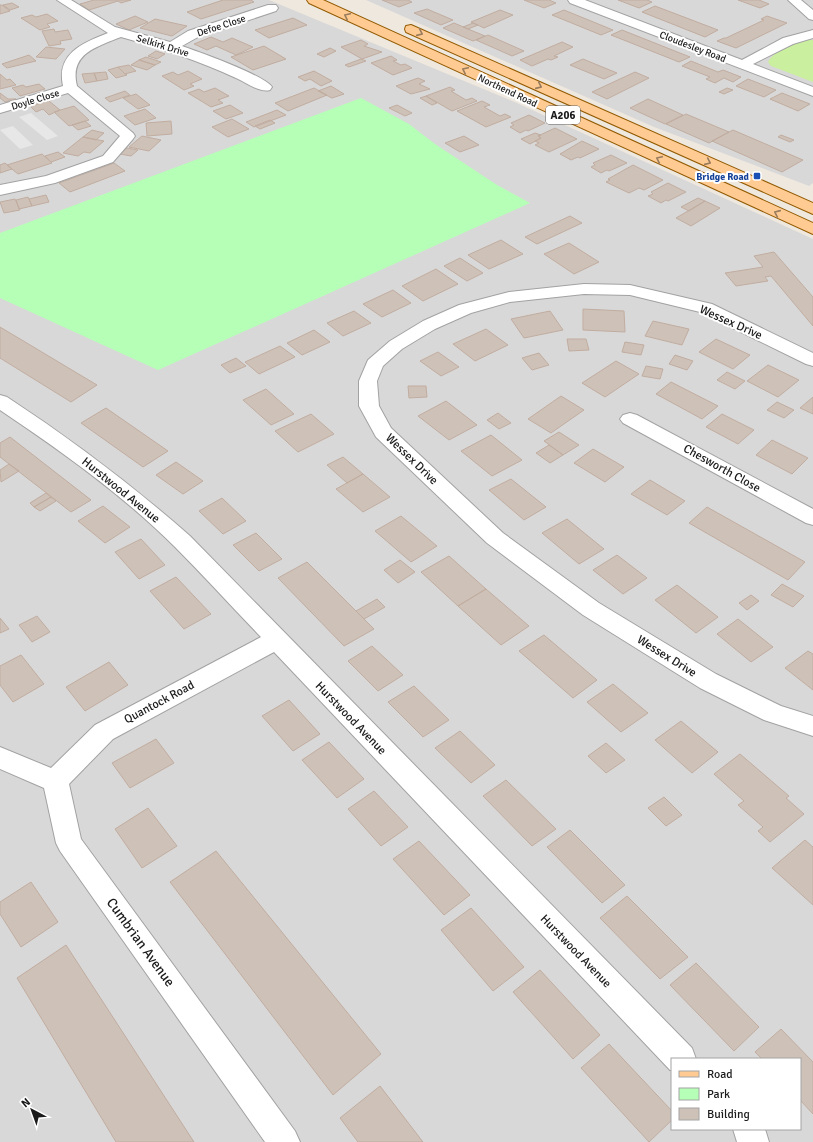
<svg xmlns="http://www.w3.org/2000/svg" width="813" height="1142" viewBox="0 0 813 1142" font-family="Signika,sans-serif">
  <rect width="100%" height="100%" fill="#eee8df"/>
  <path fill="#d9d8d8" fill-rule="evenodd" d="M0 0H269L517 103 813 239V1142H0ZM672 1059H800V1129H672Z
    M366 0H813V183L809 186 654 127Z"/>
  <path fill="#caef9e" d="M808 40H813V82L771 66 768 62C773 51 797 42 808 40Z"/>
  <path fill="#b5ffb7" d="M361 98 409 124 435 144 497 185 530 203 158 370 0 298V233Z"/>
  <path fill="#e7e7e7" d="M31 113 58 136 47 140 19 117Z
    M13 126 33 145 20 149 0 130Z"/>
  <path fill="#cec1b8" stroke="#c1ada0" d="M94 0H131L121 3 118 1 89 10 80 4Z
    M223 0H251L254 2 201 19 187 12Z
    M382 0H408L412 2 399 7Z
    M524 0H549L556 3 544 8Z
    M618 0H647L652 2 639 8Z
    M738 0H759L769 4 760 8Z
    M12 3 19 7 10 10 3 5Z
    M0 5H2L10 11 0 14Z
    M655 6 718 30 705 37 642 12Z
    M427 9 453 20 441 25 414 13Z
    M500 10 513 15 484 28 471 22Z
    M564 10 613 30 601 35 552 15Z
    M47 14 58 21 47 24 50 27 40 30 21 18 32 15 36 17Z
    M135 16 148 22 129 30 116 24Z
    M767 16 787 23 736 48 717 41 724 38H726L764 20 761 19Z
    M293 18 307 25 269 38 255 30Z
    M155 19 187 26 172 36 140 28Z
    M454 23 468 29 485 36 473 41 443 28Z
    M473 23 478 25 468 29 463 27Z
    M54 29 55 32 68 30 72 39 60 41 61 44 49 46 42 31Z
    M622 30 690 57 679 62 611 35Z
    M488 35 524 51 512 56 476 40Z
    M211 37 223 42 232 38 253 47 236 55 216 46 207 50 194 44Z
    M361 40 368 44 364 46 382 52 362 59 341 47Z
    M562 42 573 47 554 56 558 57 551 60 548 59 532 66 520 60Z
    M264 46 286 59 253 70 231 57Z
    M46 47 65 49 56 59 36 57Z
    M330 48 336 51 324 57 317 54Z
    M156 51 165 54 157 59 148 56Z
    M29 55 36 61 7 68 2 64Z
    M391 56 397 60 393 61 401 65 405 64 412 68 393 75 371 63Z
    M146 57 161 62 155 65 139 60Z
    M361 59 366 61 349 67 345 65Z
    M583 59 617 73 604 79 570 65Z
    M139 60 155 65 147 70 131 65Z
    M691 61 718 72 723 70 741 77 733 82 724 78 715 83 706 79 710 77 682 66Z
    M129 65 136 71 125 74 118 67Z
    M118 67 125 74 127 75 116 78 108 70Z
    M188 71 202 79 190 84 194 86 184 90 162 76 173 72 178 75Z
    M314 71 332 81 321 86 310 79 305 81 298 77Z
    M106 72 108 79 97 81 94 73Z
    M635 72 649 78 607 99 592 92Z
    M94 73 97 81 85 83 82 74Z
    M0 74 7 80 10 79 16 85 0 89Z
    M418 78 425 81 419 84 430 89 411 94 396 86Z
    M748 79 776 90 764 97 736 86Z
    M39 84 45 89 20 96 12 88 23 85 26 87Z
    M331 86 344 94 332 98 318 91Z
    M450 87 455 90 451 91 466 100 472 98 477 101 452 111 426 96Z
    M215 88 229 96 218 100 223 103 211 107 188 93 199 89 204 92Z
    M314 88 327 95 288 111 275 103Z
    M727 88 733 90 724 94 719 92Z
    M125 91 130 95 110 102 105 98Z
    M0 93 8 99H16L5 102 0 98Z
    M782 93 810 104 798 111 770 99Z
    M136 94 150 105 138 109 123 98Z
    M426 96 437 103 432 105 420 98Z
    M648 99 683 115 665 124 630 108Z
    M49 101 60 110 49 115 43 109 36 112 30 106Z
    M482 101 490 105 484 107 500 116 505 114 511 117 486 127 457 111Z
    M230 105 243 113 226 119 213 111Z
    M397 105 412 113 405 116 389 108Z
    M74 106 89 120 69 126 54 112Z
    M145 109 156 118 135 125 124 116Z
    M277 110 286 115 254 127 246 122Z
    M686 114 729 132 709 143 666 124Z
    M529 115 545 123 528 131 526 130 520 133 510 127 514 125 511 123Z
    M232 119 249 129 228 137 212 127Z
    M270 120 275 123 260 129 255 126Z
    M85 121 91 126 78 130 72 125Z
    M171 121 172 134 147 136 146 123Z
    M555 128 577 139 549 152 535 145 539 143 535 141 541 138 538 136Z
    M92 130 104 133 96 140 83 137Z
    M733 130 803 160 782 172 712 141Z
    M535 133 541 135 538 136 541 138 530 144 521 139Z
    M781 135 794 140 790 142 778 137Z
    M142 136 161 140 149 151 129 147Z
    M464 136 479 145 460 152 445 143Z
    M83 137 104 141 90 153 84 152 78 156 63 153Z
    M582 141 599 149 580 158 578 157 571 160 560 154Z
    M127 148 138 150 131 156 120 154Z
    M58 152 65 157 51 162 45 156Z
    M42 154 52 163 18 174 7 165Z
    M611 155 627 163 609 171 607 170 601 173 591 167 595 165 593 163Z
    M5 163 12 169 0 173V165Z
    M114 163 125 171 70 192 59 183Z
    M633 165 663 180 644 190 639 188 629 193 606 182 610 180 608 179Z
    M668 183 686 192 668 201 666 200 661 203 648 196 653 194 651 192Z
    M46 195 49 202 32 206 29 199Z
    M28 197 32 206 19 209 16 200Z
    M698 198 705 201 689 211 681 207Z
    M15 199 20 210 4 213 0 202Z
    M705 201 720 208 691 226 676 218Z
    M570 216 582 223 537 244 525 237Z
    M501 240 523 254 489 269 468 255Z
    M569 243 599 262 574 274 544 254Z
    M774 252 813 297V326L771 276 765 277 768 281 736 286 725 273 763 267 754 256Z
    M460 258 483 273 467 281 444 266Z
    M436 269 458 284 423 301 402 286Z
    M393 290 411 303 382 317 363 304Z
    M583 309 624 311 625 332 583 330Z
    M354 311 371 323 343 336 327 323Z
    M550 311 563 330 524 338 511 319Z
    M653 321 689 329 682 345 645 336Z
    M0 327 97 385 71 402 0 358Z
    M486 329 508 345 475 361 453 344Z
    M314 330 330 342 302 355 287 343Z
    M567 339H586L589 350 569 351Z
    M716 339 750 355 733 369 699 352Z
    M625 342 644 345 641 355 622 352Z
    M280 346 295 357 259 374 245 362Z
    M438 352 459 367 441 376 420 361Z
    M539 353 549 365 532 370 522 358Z
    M675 355 693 361 687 370 669 364Z
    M236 358 246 366 230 373 221 365Z
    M616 361 639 374 605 397 582 383Z
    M768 365 799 380 778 397 747 381Z
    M646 366 663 369 660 379 642 376Z
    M727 372 745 381 735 389 717 380Z
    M671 382 718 406 702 419 656 394Z
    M408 386H426L427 397 409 398Z
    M266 389 294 414 271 425 243 400Z
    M561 396 584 410 551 433 528 419Z
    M813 397V414L800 408Z
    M446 401 477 425 449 440 418 416Z
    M777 402 794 410 784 418 767 410Z
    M106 408 168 451 143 467 81 423Z
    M498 413 511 423 499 429 487 420Z
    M311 414 334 434 298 452 275 431Z
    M722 414 754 430 738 444 706 427Z
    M559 432 579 445 563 455 544 441Z
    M491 435 522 460 492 476 461 451Z
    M10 437 91 500 71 512 0 457V443Z
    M772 440 808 458 792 474 756 455Z
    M549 445 563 455 550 463 536 453Z
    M593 449 624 467 605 482 574 463Z
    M343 457 363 474 347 483 327 465Z
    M176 462 203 481 183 494 156 475Z
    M9 464 19 471 1 482 0 470Z
    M363 474 390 497 363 512 336 489Z
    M511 479 546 507 524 520 489 490Z
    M650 480 685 501 667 515 631 494Z
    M46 493 51 497 34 507 30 503Z
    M51 497 56 501 40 511 34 507Z
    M222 498 246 521 223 534 199 511Z
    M103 506 130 527 105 543 78 521Z
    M707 507 805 562 788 580 689 523Z
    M401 516 437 546 411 562 375 531Z
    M567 519 604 549 579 564 542 533Z
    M256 533 282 559 259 571 233 545Z
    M141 539 165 565 139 579 115 552Z
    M617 555 647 578 623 594 593 570Z
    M449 556 486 589 458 606 421 572Z
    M400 560 415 572 398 583 384 570Z
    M307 562 374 629 344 646 278 578Z
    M176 577 211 614 184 629 150 591Z
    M782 584 804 596 793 607 771 595Z
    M677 585 718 617 696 633 655 600Z
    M486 589 529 626 501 645 458 606Z
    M751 595 759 601 747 610 739 603Z
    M377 599 385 607 364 619 356 611Z
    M37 616 50 632 32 642 19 625Z
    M0 618 9 629 0 633Z
    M738 619 773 647 751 662 717 634Z
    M544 635 597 680 573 698 519 651Z
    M372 646 403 675 378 691 348 661Z
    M808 651 813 654V690L785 668Z
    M21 655 44 684 13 702 0 685V666Z
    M109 662 128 685 85 711 66 687Z
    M613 684 648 713 621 732 587 702Z
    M414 686 449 720 423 737 388 702Z
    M289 700 320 734 293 751 262 716Z
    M681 721 718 752 692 773 655 740Z
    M460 731 495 765 471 783 435 748Z
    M156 739 174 763 130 788 112 763Z
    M329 742 364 779 337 798 302 760Z
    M606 743 625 760 606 773 588 756Z
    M740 754 789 796 786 798 804 814 770 842 758 831 763 827 738 805 744 801 714 774Z
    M506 780 556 829 532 846 483 796Z
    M374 791 408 827 381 846 348 809Z
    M664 797 682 815 666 826 648 808Z
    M148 808 177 846 142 868 115 829Z
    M570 830 625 885 602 903 547 847Z
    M805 840 813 847V905L772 868Z
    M419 841 470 895 444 915 393 859Z
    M216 851 381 1054 333 1095 170 882Z
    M31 882 58 922 21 947 0 914V902Z
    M627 896 688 957 660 979 600 918Z
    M471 908 524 967 493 991 441 930Z
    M66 945 194 1142H116L17 978Z
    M696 963 759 1027 734 1051 670 985Z
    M540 970 600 1035 573 1059 513 992Z
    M781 1029 813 1062V1114L800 1100V1059H762L755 1052Z
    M609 1044 672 1111V1120L649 1142 581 1068Z
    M380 1086 423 1142H358L340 1118Z"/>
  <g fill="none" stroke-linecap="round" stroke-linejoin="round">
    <g stroke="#a2a2a2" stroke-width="2">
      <path id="minor" d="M57 0H71L115 27 170 42 188 31 268 5H276L278 8 276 11 198 37 182 46C199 52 264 75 272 87L270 90C259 93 246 82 236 78 199 61 161 48 121 37 96 47 69 54 77 86L133 133 135 136 133 139 113 162 55 183 0 195V185L46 176 103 156 120 136 68 93 0 113V105L63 86C56 54 82 43 108 33Z
        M568 0H585L742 60 783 38 813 30V38L793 44 753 64 813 87V96L570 3Z
        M788 0H801L813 10V20L809 19Z
        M584 284 630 285 712 304 813 353V366L806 364 700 312 630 295 584 294 510 302 471 313 435 329 402 349 383 366 377 381 379 406 391 428 503 533 599 603 716 674 781 706 813 716V736L764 720 700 688 583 615 487 543 376 437 359 406V381L368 360 390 341 423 321 459 305 509 292Z
        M0 395 7 397C71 439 132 485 190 536L692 1048 696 1059H672V1070H670L274 652 113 739 69 784 81 839 295 1131 300 1142H265L60 851 56 843 44 788 0 769V747L51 768 95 725 261 637C232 607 204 576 175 547 123 495 61 451 0 410Z
        M630 413 637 415 813 509V525L806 523 623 423 620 419 623 415Z
        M733 1129H765L769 1142H737Z"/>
    </g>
    <g stroke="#925a00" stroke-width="2">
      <path id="primary" d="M307 0H323L813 223V234L309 3Z
        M411 25 813 203V214L406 32 405 29 406 26Z"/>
    </g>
    <use href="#minor" fill="#fff" fill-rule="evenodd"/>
    <use href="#primary" fill="#ffcb93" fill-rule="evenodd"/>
  </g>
  <defs><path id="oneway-chevron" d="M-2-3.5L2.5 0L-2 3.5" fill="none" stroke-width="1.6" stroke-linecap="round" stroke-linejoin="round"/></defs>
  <g stroke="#987c5d">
    <use href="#oneway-chevron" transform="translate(347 16) rotate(-155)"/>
    <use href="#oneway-chevron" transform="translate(420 33) rotate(24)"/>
    <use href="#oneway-chevron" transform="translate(465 70) rotate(-155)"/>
    <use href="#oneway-chevron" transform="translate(539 86) rotate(24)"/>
    <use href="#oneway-chevron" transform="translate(659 159) rotate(-155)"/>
    <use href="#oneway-chevron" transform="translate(708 162) rotate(24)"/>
    <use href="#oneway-chevron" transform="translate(777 213) rotate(-156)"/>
  </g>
  <rect fill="#1a4fb4" stroke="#fff" stroke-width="1.5" x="753" y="172" width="8" height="8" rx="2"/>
  <g text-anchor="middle" stroke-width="4" stroke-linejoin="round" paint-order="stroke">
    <g font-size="10" fill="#1b1b1b" stroke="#fff">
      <text transform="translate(221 25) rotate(-18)" y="4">Defoe Close</text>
      <text transform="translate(163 45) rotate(17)" y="4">Selkirk Drive</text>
      <text transform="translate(693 46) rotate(21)" y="4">Cloudesley Road</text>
      <text transform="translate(508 90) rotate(25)" y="4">Northend Road</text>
      <text transform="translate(35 99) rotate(-17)" y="4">Doyle Close</text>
    </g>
    <g font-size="10" font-weight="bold" fill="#164399" stroke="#fff" text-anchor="end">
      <text x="749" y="180">Bridge Road</text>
    </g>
    <rect fill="#fff" stroke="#5f5f5f" stroke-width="1" x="546" y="106" width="34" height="18" rx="3"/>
    <g font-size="11" font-weight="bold" fill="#1b1b1b">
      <text x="563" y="119">A206</text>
    </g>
    <g font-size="12" fill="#1b1b1b" stroke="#fff">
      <text transform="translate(731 322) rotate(24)" y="4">Wessex Drive</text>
      <text transform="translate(412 459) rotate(44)" y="4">Wessex Drive</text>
      <text transform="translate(722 468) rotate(29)" y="4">Chesworth Close</text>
      <text transform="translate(121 490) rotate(39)" y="4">Hurstwood Avenue</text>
      <text transform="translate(667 656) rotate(32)" y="4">Wessex Drive</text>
      <text transform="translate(159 702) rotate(-28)" y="4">Quantock Road</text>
      <text transform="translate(351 718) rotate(46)" y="4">Hurstwood Avenue</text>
      <text transform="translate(576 951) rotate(46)" y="4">Hurstwood Avenue</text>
    </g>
    <g font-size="14" fill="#1b1b1b" stroke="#fff">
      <text transform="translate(141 942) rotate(54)" y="5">Cumbrian Avenue</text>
    </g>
  </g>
  <rect x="671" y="1058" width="130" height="72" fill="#ffffff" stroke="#a4a4a4"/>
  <rect x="679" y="1071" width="20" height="6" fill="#ffcb93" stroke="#a4a4a4"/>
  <text x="707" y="1078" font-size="12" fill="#1b1b1b">Road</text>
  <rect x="679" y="1088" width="20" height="12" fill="#b5ffb7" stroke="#a4a4a4"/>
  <text x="707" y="1098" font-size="12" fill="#1b1b1b">Park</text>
  <rect x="679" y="1108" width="20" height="12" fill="#cec1b8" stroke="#a4a4a4"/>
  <text x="707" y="1118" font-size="12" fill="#1b1b1b">Building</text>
  <g transform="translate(32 1110) rotate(319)" stroke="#ffffff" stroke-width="3" paint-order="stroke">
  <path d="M0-3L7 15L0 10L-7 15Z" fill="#1b1b1b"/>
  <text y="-6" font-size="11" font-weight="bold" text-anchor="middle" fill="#1b1b1b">N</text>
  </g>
</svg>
